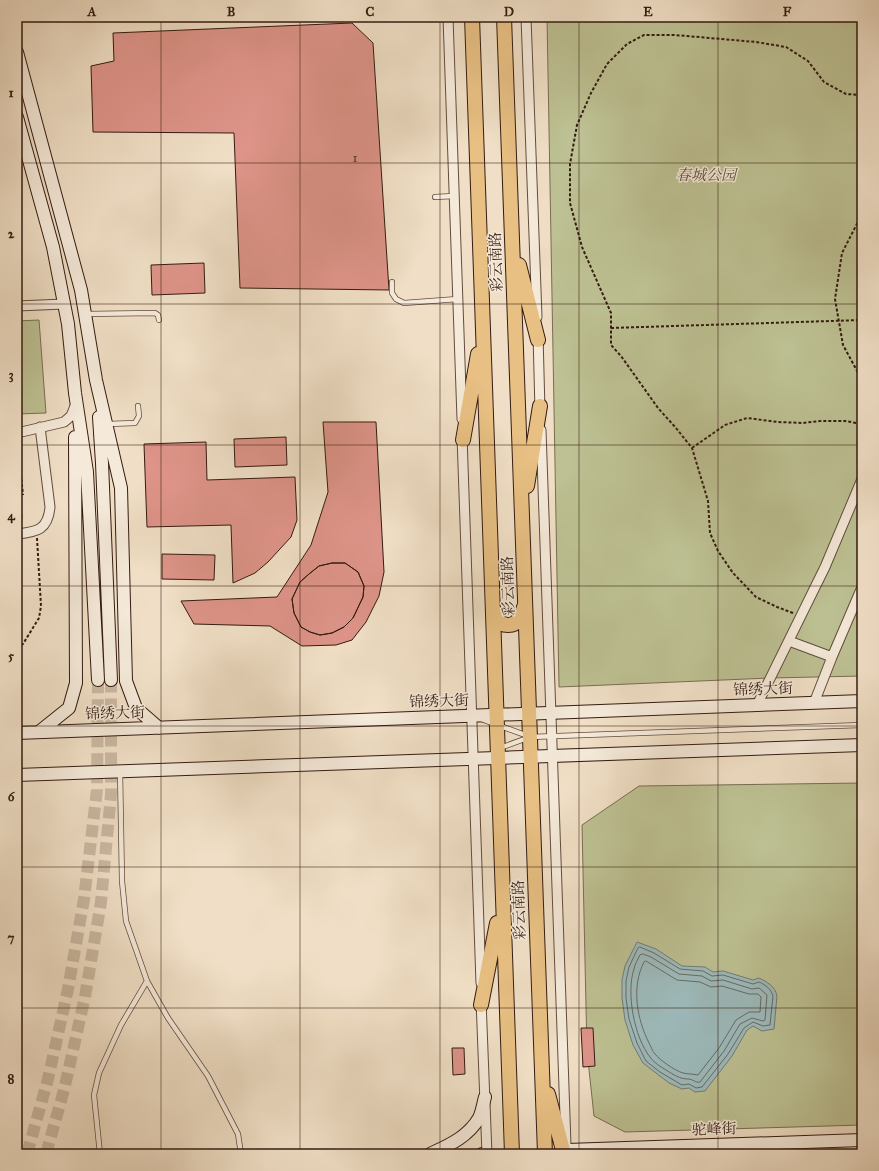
<svg xmlns="http://www.w3.org/2000/svg" width="879" height="1171" viewBox="0 0 879 1171" font-family="'IM FELL Great Primer','Noto Serif SC',serif">
  <rect width="100%" height="100%" fill="#f0dfc6"/>
  <filter id="stains"><feTurbulence type="fractalNoise" baseFrequency=".005" numOctaves="4"/><feColorMatrix values="0 0 0 0 .2 0 0 0 0 .09 0 0 0 0 .02 0 0 0 .5 -.17"/></filter>
  <radialGradient id="worn" r=".72"><stop offset=".6" stop-color="#630" stop-opacity="0"/><stop offset="1" stop-color="#630" stop-opacity=".3"/></radialGradient>
  <path fill="#bdc193" stroke="#786e52" d="M547 17H862V676L770 678 559 687Z
    M39 320 46 413 17 414V321Z
    M862 783V1125L625 1132 594 1116 587 1051 582 825 639 786Z"/>
  <path fill="#9dbbbc" stroke="#737b78" d="M637 942 656 949 682 966 705 967 713 972 723 971 753 980 759 978C767 982 775 986 777 996L774 1029 762 1031 753 1026 747 1030 732 1056 705 1091 695 1092 689 1088 682 1089 669 1083 643 1063 633 1045 625 1020 622 998V980L625 966Z"/>
  <g fill="none" stroke-linecap="round" stroke-linejoin="round">
    <path stroke="#686b66" stroke-width="1" d="M640 947 654 953 680 969 703 971 712 976 723 975 753 984 759 982C766 985 771 989 773 996L770 1025 763 1026 753 1022 744 1028 728 1054 702 1087 696 1088 689 1084 682 1085 660 1072 646 1061 637 1043 629 1019 626 998V981L629 967 638 948Z
      M643 954 651 957 679 974 702 976 711 981 723 980 752 989 759 988 767 995 765 1020 763 1021 752 1018 740 1024 724 1051 700 1082C695 1083 693 1079 688 1079 680 1079 674 1075 666 1070 661 1067 653 1062 650 1057 634 1037 626 992 634 969 635 964 638 959 640 955Z
      M646 961 677 980 700 982 711 987 722 986 749 994H758L761 997 760 1012H749L736 1020 719 1048 698 1075C693 1074 687 1074 683 1073 674 1070 661 1061 655 1054 652 1051 651 1046 649 1043 637 1019 631 987 644 962Z"/>
  </g>
  <path fill="#de9489" stroke="#341b11" fill-rule="evenodd" d="M352 23 373 43 389 290 240 288 234 133 93 132 91 66 114 61 113 33Z
    M204 263 205 293 152 295 151 265Z
    M323 422H376L384 572 379 596 366 622 352 640 336 645 302 646 270 626 194 624 181 601 277 597 311 545 328 492ZM332 563H345L358 572 364 586 363 597 353 618 344 627 332 633 320 635 310 632 301 627 294 613 292 599 300 582 309 574 319 566Z
    M286 437 287 465 235 467 234 439Z
    M206 442 207 480 295 477 297 520 291 537 268 562 255 573 233 583 231 525 147 527 144 444Z
    M17 476 22 518 17 519Z
    M162 554 215 555 214 580 162 579Z
    M332 563H345L358 572 364 586 363 597 353 618 344 627 332 633 320 635 310 632 301 627 294 613 292 599 300 582 309 574 319 566Z
    M581 1028H593L595 1066 583 1067Z
    M452 1048H464L465 1074 453 1075Z"/>
  <g fill="none" stroke-linecap="round" stroke-linejoin="round">
    <path stroke="#cab8a2" stroke-width="12" stroke-dasharray="12 6" stroke-linecap="butt" d="M27 1154 48 1079 68 989 84 899 97 790 98 680
      M46 1154 64 1090 85 997 101 902 111 794V680"/>
    <g stroke="#634c3e" stroke-width="6">
      <path id="lane" d="M435 197 454 196
        M392 282V293L396 299 404 303 458 299
        M85 314 155 313 158 315 159 320
        M108 424 135 423 139 416 138 406
        M481 719 528 736
        M500 748 530 737 862 725
        M120 771 122 881 126 921 147 981 168 1018 208 1076 238 1134 241 1154
        M100 1154 94 1095 99 1073 121 1025 147 981"/>
    </g>
    <g stroke="#634c3e" stroke-width="11">
      <path id="street" d="M448 17 462 419
        M526 17 537 317
        M17 306 64 304
        M538 334 540 411
        M541 430 566 1145
        M17 433 64 422 71 416 75 406
        M462 436 481 983
        M17 534C37 532 48 530 50 507L40 427
        M789 641 832 657
        M814 703 832 657 862 587
        M757 705 825 567 862 479
        M481 1000 487 1154"/>
    </g>
    <g stroke="#341b11" stroke-width="14">
      <path id="secondary" d="M17 52 81 290 96 380 121 488 126 681 136 708 159 728
        M17 117 53 247 68 324 75 393 87 472 98 680
        M99 417 102 463 111 680
        M39 732 69 708 76 683 75 437
        M17 733 862 701
        M17 775 862 745
        M567 1150 862 1140
        M430 1154C449 1145 468 1137 479 1118 482 1112 483 1104 485 1097
        M482 1154H487"/>
    </g>
    <g stroke="#341b11" stroke-width="16">
      <path id="primary" d="M472 17 512 1154
        M504 17 545 1154
        M519 265 538 340
        M463 440 478 354
        M527 486 540 406
        M494 610C495 613 495 616 497 619 502 627 514 627 519 619 522 616 523 611 524 607
        M481 1005 497 923
        M548 1094 564 1154"/>
    </g>
    <path stroke="#341b11" stroke-width="2" stroke-dasharray="3 2" stroke-linecap="butt" d="M862 144 858 171 862 187
      M862 214 842 253 835 299 843 345 862 380
      M611 328 862 320
      M692 448 725 425 747 418 778 422 803 423 820 421H845L862 424
      M17 456H19L23 495
      M793 613 777 607 756 597 733 573 718 551 710 533 708 501 692 448 676 428 658 408 621 356 611 345V313L582 247 570 203V164L577 125 591 93 607 64 627 44 644 35H675L756 42 786 47 808 61 824 82 846 94 862 95
      M17 648 23 644 39 618 41 606 37 538"/>
    <use href="#lane" stroke="#f5eada" stroke-width="4.5"/>
    <use href="#street" stroke="#f5eada" stroke-width="9"/>
    <use href="#secondary" stroke="#f5eada" stroke-width="12"/>
    <use href="#primary" stroke="#e8c083" stroke-width="14"/>
  </g>
  <path fill="none" stroke="#341b11" stroke-width="1" stroke-opacity="0.55" d="M161 17V1154M300 17V1154M440 17V1154M579 17V1154M718 17V1154M17 163H862M17 304H862M17 445H862M17 586H862M17 726H862M17 867H862M17 1008H862"/>
  <g text-anchor="middle" stroke-width="3" stroke-linejoin="round" paint-order="stroke">
    <g font-size="13" fill="#5e392f">
      <text x="355" y="162">1</text>
    </g>
    <g font-size="15" font-style="italic" fill="#5d4d38" stroke="#f5eada">
      <text x="706" y="180">春城公园</text>
    </g>
    <g font-size="15" fill="#341b11" stroke="#f5eada">
      <text transform="translate(496 262) rotate(-92)" y="5">彩云南路</text>
      <text transform="translate(508 586) rotate(-92)" y="5">彩云南路</text>
      <text transform="translate(763 689) rotate(-2)" y="5">锦绣大街</text>
      <text transform="translate(439 701) rotate(-2)" y="5">锦绣大街</text>
      <text transform="translate(115 713) rotate(-2)" y="5">锦绣大街</text>
      <text transform="translate(519 910) rotate(-92)" y="5">彩云南路</text>
      <text transform="translate(714 1129) rotate(-2)" y="5">驼峰街</text>
    </g>
  </g>
  <rect width="879" height="1171" fill="none" stroke="#f0dfc6" stroke-width="44"/>
  <rect x="22" y="22" width="835" height="1127" fill="none" stroke="#341b11" stroke-width="1.5"/>
  <g font-size="13" text-anchor="middle" font-weight="bold" fill="#341b11">
    <text x="92" y="16">A</text>
    <text x="231" y="16">B</text>
    <text x="370" y="16">C</text>
    <text x="509" y="16">D</text>
    <text x="648" y="16">E</text>
    <text x="787" y="16">F</text>
    <text x="11" y="97">1</text>
    <text x="11" y="238">2</text>
    <text x="11" y="379">3</text>
    <text x="11" y="520">4</text>
    <text x="11" y="660">5</text>
    <text x="11" y="801">6</text>
    <text x="11" y="942">7</text>
    <text x="11" y="1083">8</text>
  </g>
  <rect width="100%" height="100%" filter="url(#stains)"/>
  <rect width="100%" height="100%" fill="url(#worn)"/>
</svg>
